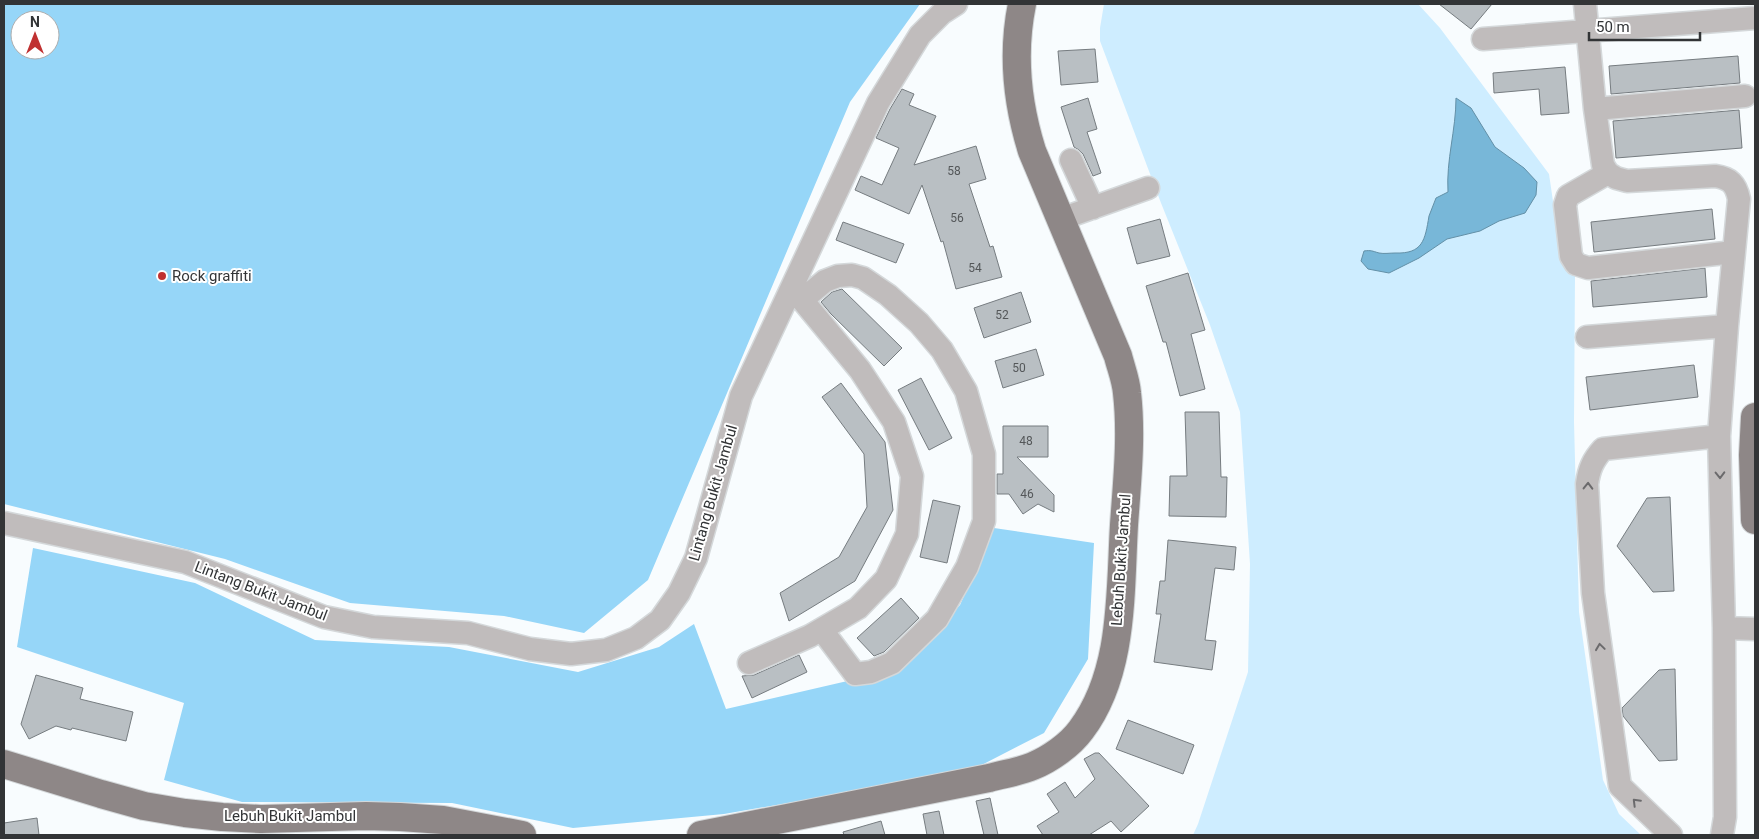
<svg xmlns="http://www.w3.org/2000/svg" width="1759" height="839" viewBox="0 0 1759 839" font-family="Roboto,sans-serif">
  <rect width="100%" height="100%" fill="#f8fcfe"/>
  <path fill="#ceedff" d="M1104 4H1418L1440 28 1549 174 1560 249 1575 276 1574 422 1579 612 1603 780 1619 814 1641 835H1193L1198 824 1248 672 1250 564 1240 412 1210 325 1161 203 1100 41V28Z"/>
  <path fill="#96d6f8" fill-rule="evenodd" d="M4 4H920L850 102 648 580 584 633 504 616 350 603 225 559 4 504ZM20 20H50V50H20Z
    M994 528 1094 543 1088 659 1044 733 968 772 724 814 573 828 452 803 242 802 164 780 184 703 17 647 33 548 195 583 315 640 449 647 578 672 659 647 694 624 726 709 895 670 960 605Z"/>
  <path fill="#78b7d8" stroke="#6390a7" d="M1456 98 1471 108 1495 147 1524 168 1537 182 1536 195 1525 213 1499 221 1480 231 1447 239 1419 258 1389 273 1368 269 1361 261 1364 251C1371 250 1372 251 1379 253 1384 254 1390 253 1395 253 1423 254 1425 240 1429 216 1431 210 1434 204 1436 198L1448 192C1446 160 1456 130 1456 98Z"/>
  <path fill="#b9bfc3" stroke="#767c80" d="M1439 4H1492L1471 29Z
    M1095 49 1098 82 1061 85 1058 51Z
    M1738 56 1740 83 1611 94 1609 66Z
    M1565 67 1569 113 1541 115 1539 89 1494 93 1493 73Z
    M902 89 914 94 909 105 936 116 914 165 976 146 986 179 969 184 990 247 993 246 1002 277 956 289 943 241 941 242 922 185 909 214 855 190 861 176 882 185 899 148 876 138 890 109Z
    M1088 98 1097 129 1087 132 1101 173 1093 176 1083 154 1079 150 1074 147 1061 107Z
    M1739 110 1742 148 1616 158 1613 121Z
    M1712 209 1715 239 1594 252 1591 222Z
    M1160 219 1170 256 1137 264 1127 228Z
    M843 222 904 244 896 263 836 240Z
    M1705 268 1707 297 1593 307 1591 281Z
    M1188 273 1205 330 1191 334 1205 389 1180 396 1166 342H1163L1146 286Z
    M842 289 902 348 884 366 831 314 821 302 832 292Z
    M1021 292 1031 322 984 338 974 308Z
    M1036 349 1044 375 1003 388 995 361Z
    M1694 365 1698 397 1590 410 1586 377Z
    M921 378 952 438 929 450 898 390Z
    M841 383 885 442 893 510 855 581 789 621 780 593 839 557 867 507 864 454 822 397Z
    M1185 412H1219L1221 477H1227L1226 517 1169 516 1170 476H1187Z
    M1003 426H1048V457H1017L1054 495V512L1038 504 1023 514 1009 494H997V474H1003Z
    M1670 497 1674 591 1653 592 1617 546 1647 498Z
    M933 500 960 506 947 563 920 557Z
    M1168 540 1236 547 1234 570 1215 568 1205 640 1216 641 1212 670 1154 662 1161 614H1156L1160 581H1165Z
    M901 598 919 618 884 652 874 656 857 638Z
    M799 655 807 672 752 698 742 676 754 675Z
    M1675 669 1677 760 1659 761 1623 716 1622 708 1659 670Z
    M36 675 83 688 80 699 133 712 126 741 72 728 71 730 56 726 29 739 21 724Z
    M1128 720 1194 745 1183 774 1116 749Z
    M1095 753H1099L1149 806 1121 832 1111 821 1089 835H1043L1037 826 1059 812 1047 794 1065 782 1075 798 1095 779 1084 759Z
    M990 798 998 835H984L976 801Z
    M939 811 944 835H927L923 814Z
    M37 818 39 835H4V823Z
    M881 821 885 835H844L843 832Z"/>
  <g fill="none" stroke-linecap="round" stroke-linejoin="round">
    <g stroke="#d4d8da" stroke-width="25">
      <path id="minor" d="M1585 4 1595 109 1603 165 1608 173 1616 178 1627 181 1715 176C1730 178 1736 184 1739 199L1727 326 1719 436
        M1483 39 1755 18
        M1595 109 1745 96
        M1071 160 1093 208
        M1608 173 1568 196 1565 205 1571 256 1576 264 1588 268 1734 252
        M1061 219 1148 188
        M802 300 825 281 838 276 852 275 863 278 888 295 919 323 942 350 966 391 984 454V521L967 567 937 619 892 663 871 672 855 674 822 630
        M1587 337 1727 326
        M4 523 185 562 324 617 373 627 468 633 530 649 571 654 606 650 636 638 660 620 679 593 696 558 741 396 878 103 920 35 942 13 956 4
        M1724 628 1755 629
        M749 663 810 636 858 608 886 579 907 534 912 476 894 422 860 370 794 290
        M1671 835 1620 786 1593 593 1587 484C1589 469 1593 460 1603 449L1719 436 1724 628 1725 817 1722 835"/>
    </g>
    <g stroke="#d4d8da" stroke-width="30">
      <path id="major" d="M1755 417 1753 455 1755 520
        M4 764 101 794 144 806 185 813 222 817 261 819 366 816 400 817 443 820 522 835
        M701 835 989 778C1003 774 1019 772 1033 766 1050 759 1070 745 1081 730 1124 673 1120 593 1124 525 1127 482 1132 436 1127 393 1126 380 1121 368 1118 356L1032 151C1017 103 1012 53 1022 4"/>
    </g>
    <use href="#minor" stroke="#c0bcbc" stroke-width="22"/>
    <use href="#major" stroke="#8e8787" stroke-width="28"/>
  </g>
  <defs><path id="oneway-chevron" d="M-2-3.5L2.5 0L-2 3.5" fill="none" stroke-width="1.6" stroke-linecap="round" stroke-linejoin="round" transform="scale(1.25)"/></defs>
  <g stroke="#6b6a6c">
    <use href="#oneway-chevron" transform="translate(1720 475) rotate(89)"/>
    <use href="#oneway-chevron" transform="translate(1588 486) rotate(-89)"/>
    <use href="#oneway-chevron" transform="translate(1600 647) rotate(-98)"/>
    <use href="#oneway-chevron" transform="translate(1636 802) rotate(-135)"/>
  </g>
  <circle fill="#c03131" stroke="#fff" stroke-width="2" cx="162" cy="276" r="5"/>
  <g text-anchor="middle" stroke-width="4" stroke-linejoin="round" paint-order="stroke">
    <g font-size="12" fill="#545759">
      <text x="954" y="175">58</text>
      <text x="957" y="222">56</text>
      <text x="975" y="272">54</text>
      <text x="1002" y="319">52</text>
      <text x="1019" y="372">50</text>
      <text x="1026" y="445">48</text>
      <text x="1027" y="498">46</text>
    </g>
    <g font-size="15" fill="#323436" stroke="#fff" text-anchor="start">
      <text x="172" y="281">Rock graffiti</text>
    </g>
    <g font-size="15" fill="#323436" stroke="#fff">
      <text transform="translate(713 493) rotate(-74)" y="5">Lintang Bukit Jambul</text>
      <text transform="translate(1121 560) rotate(-86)" y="5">Lebuh Bukit Jambul</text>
      <text transform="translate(261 591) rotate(21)" y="5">Lintang Bukit Jambul</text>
      <text x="290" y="821">Lebuh Bukit Jambul</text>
    </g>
  </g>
  <rect width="1759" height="839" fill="none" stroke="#323436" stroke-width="10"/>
  <g transform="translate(35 35)"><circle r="24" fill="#ffffff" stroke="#adaeaf"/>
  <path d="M0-4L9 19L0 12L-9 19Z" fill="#c03131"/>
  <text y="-8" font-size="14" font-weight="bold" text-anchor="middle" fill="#323436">N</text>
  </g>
  <path d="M1589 32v8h111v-8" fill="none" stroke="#323436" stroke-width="2.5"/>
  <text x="1596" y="32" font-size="15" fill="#323436" stroke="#ffffff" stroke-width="4" paint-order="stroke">50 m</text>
</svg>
